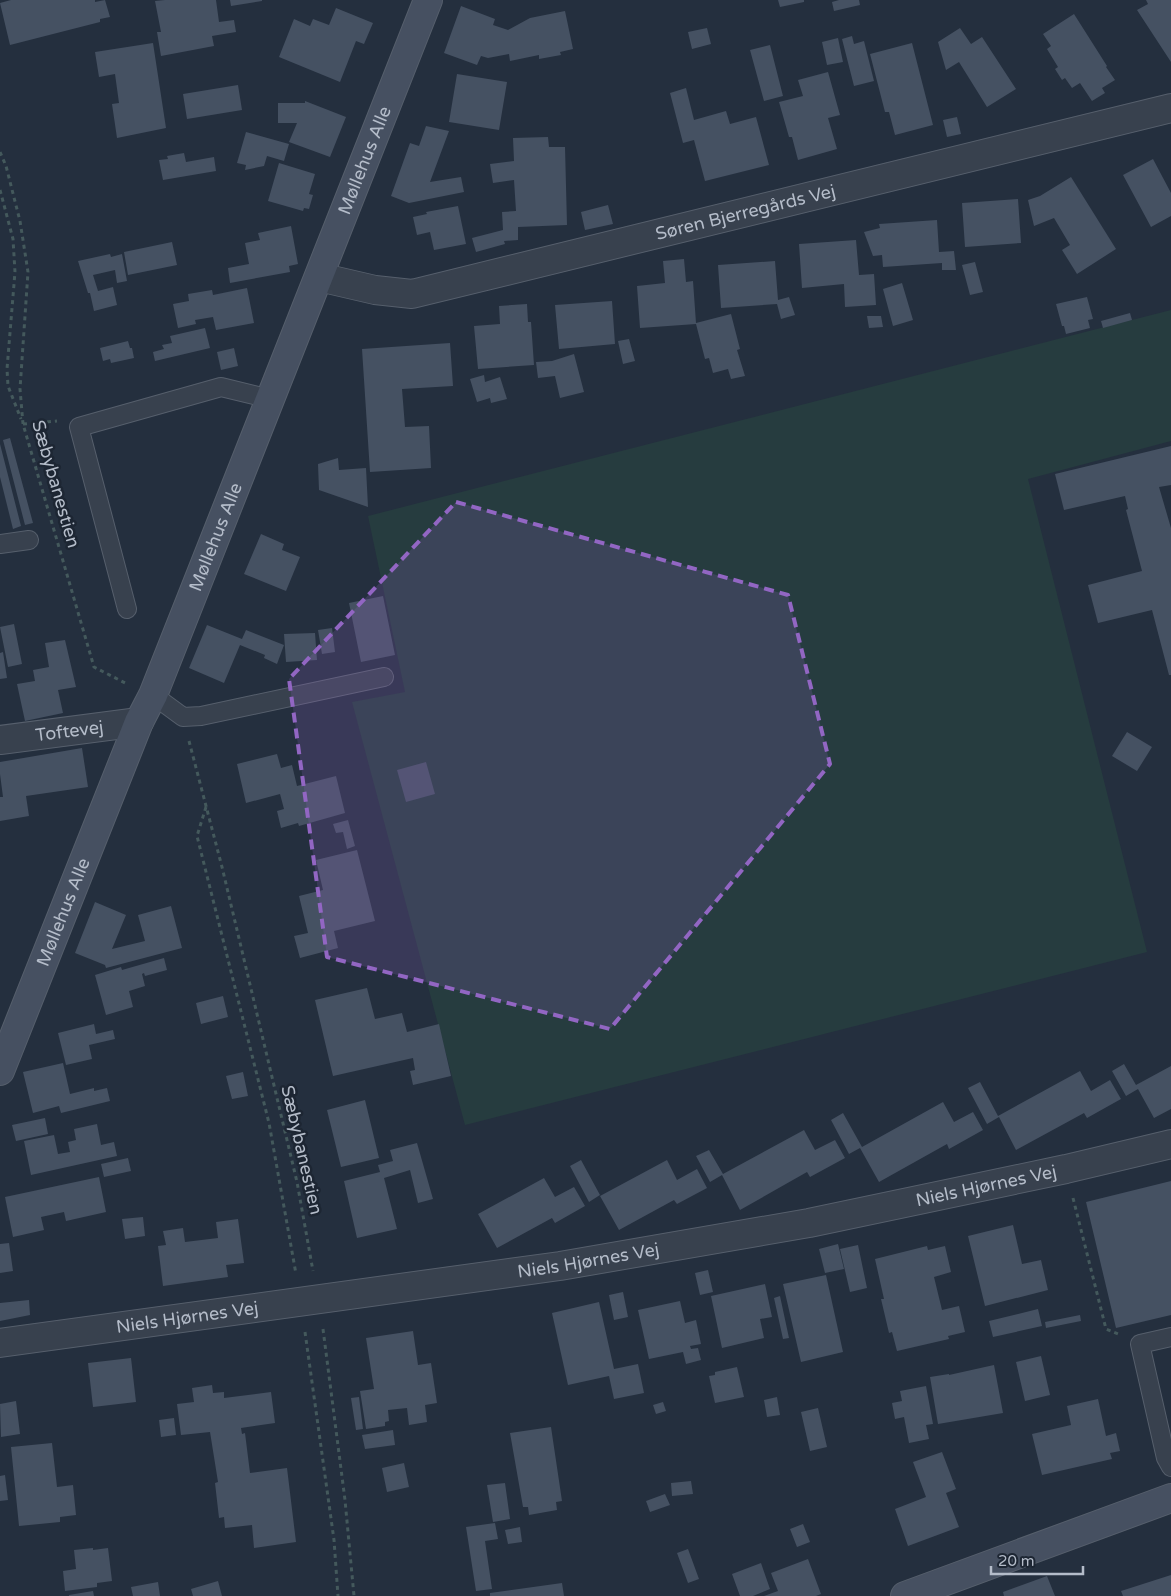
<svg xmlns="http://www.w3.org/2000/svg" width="1171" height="1596" viewBox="0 0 1171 1596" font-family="'Varela Round',sans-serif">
  <rect width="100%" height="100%" fill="#242f3e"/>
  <path fill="#263c3f" d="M1171 310V441L1028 479 1147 952 465 1125 352 702 405 692 368 516Z"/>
  <path fill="#455162" d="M11 0H95V2L105 0 110 17 100 19V22L10 45 0 3Z
    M165 0H216L219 22 234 20 236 32 212 36 214 46 161 56 157 32H161L155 1Z
    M230 0H262V1L231 6Z
    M778 0H804V2L780 7Z
    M839 0H859L860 5 834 11 832 2Z
    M1146 0H1171V62L1137 10 1148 4Z
    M461 6 495 19 493 25 508 30 530 18 565 11 573 49 560 52 561 55 539 59V55L510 61 509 54 488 58 481 56 477 65 444 53Z
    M336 8 373 23 364 44 356 41 340 82 279 57 294 19 310 26 313 19 329 25Z
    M1074 14 1107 66 1106 67 1115 80 1102 88 1105 93 1092 101 1080 83 1072 88 1065 78 1062 80 1055 69 1058 67 1047 49 1051 46 1043 34Z
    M707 28 711 44 692 49 688 32Z
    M960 28 971 44 982 37 1016 89 987 107 959 62 946 70 938 42Z
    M852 36 854 44 864 41 874 81 854 86 842 39Z
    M838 38 843 62 827 65 822 42Z
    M153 43 166 128 117 138 112 104 119 103 115 74 99 77 95 52Z
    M912 43 933 125 895 135 889 112H885L870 54Z
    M770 45 783 96 764 101 750 50Z
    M828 72 840 115 828 118 837 149 798 160 792 137H789L779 102 803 96 798 80Z
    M457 74 507 82 499 130 449 122Z
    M238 85 242 110 187 119 183 94Z
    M686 88 694 120 726 111 730 124 756 117 769 165 705 181 694 140 683 143 670 93Z
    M305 101 346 117 330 157 289 142 297 123H278V103H305Z
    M957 117 961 134 947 137 943 120Z
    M426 126 449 131 430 182 461 177 464 192 409 203 391 196 410 143 419 146Z
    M246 132 289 144 284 161 267 156 264 166 245 170 246 165 237 163Z
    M548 137 549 147H565L567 225 518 227V240L504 241 505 244 476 252 472 238 503 230 502 212 516 211 514 180 493 183 490 164 514 161 513 138Z
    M184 153 186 162 214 157 216 171 163 180 159 160 168 159 167 156Z
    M1153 159 1171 193V216L1151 227 1123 175Z
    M279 163 315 174 309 194 313 195 309 209 304 208 303 211 268 201Z
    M1071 177 1116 249 1077 274 1062 250 1070 245 1054 218 1034 226 1028 200 1040 196Z
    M1018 199 1021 243 965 247 962 203Z
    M608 205 613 224 585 230 581 212Z
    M458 206 466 244 434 250 430 232 417 235 413 217 427 214 426 212Z
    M937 220 939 252 954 251 956 270H942V263L883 267 882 255 873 256 864 232 880 228 879 224Z
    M291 226 298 264 289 266 290 272 230 283 228 268 249 264 245 243 260 240 258 233Z
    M856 240 859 275 874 274 876 305 845 307 844 284 802 288 799 244Z
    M172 242 177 265 128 275 124 252Z
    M110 254 111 257 122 254 127 281 117 283 115 270 93 275 98 291 113 287 117 305 94 311 90 293H88L78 261Z
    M684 259 686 282 693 281 696 323 731 314 740 349 737 350 745 376 731 379 728 369 713 373 709 358 705 359 696 324 640 328 637 286 665 283 663 261Z
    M775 261 778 300 789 297 795 315 781 319 777 304 721 308 718 265Z
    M975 262 983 292 970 295 962 265Z
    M902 283 913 320 893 326 883 289Z
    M247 288 254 323 216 330 213 317 195 320 196 324 178 328 173 304 189 301 188 294 212 290 213 295Z
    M1087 297 1093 319 1088 320 1090 328 1066 334 1064 326H1062L1056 304Z
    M612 301 615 344 559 349 555 305Z
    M527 304 528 322H531L534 365 478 369 474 326 500 324 499 306Z
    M1130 313 1132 320 1103 328 1101 321Z
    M867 316H881L883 327 869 328Z
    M205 328 210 348 155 361 153 352 164 349 162 345 172 343 170 336Z
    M629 339 635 361 623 364 618 341Z
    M128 341 130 348H132L134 358 111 363 110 359 103 361 100 348Z
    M450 343 453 386 402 389 405 427 429 426 431 468 370 472 362 349Z
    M234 348 238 366 221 370 217 352Z
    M574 354 584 392 560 398 555 376 538 378 536 362 552 361Z
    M484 375 485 382 500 377 507 399 491 403 490 398 477 402 470 379Z
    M10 438 33 523 25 525 3 440Z
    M0 444 21 526 13 529 0 477Z
    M1171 446V485L1159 487 1171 528V675H1169L1152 610 1098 623 1088 585 1142 571 1126 510 1128 509 1125 496 1064 510 1055 474Z
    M338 458 339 470 366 468 368 507 319 490 318 464Z
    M261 534 284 544 282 550 300 557 286 591 244 574Z
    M383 596 395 655 361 662 349 603Z
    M14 624 22 664 8 667 0 627Z
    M207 625 242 639 246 630 284 645 277 664 264 658 265 655 240 645 224 683 189 668Z
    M332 628 335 652 322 654 318 630Z
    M315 633 317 660 286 662 284 634Z
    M65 640 76 687 58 690 63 713 25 721 17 684 35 681 33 670 49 667 45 643Z
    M3 652 7 678 0 679V653Z
    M1127 732 1152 747 1137 771 1112 756Z
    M82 748 88 787 26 796 29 816 0 821V797H3L0 774V762Z
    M277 754 281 768 292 765 297 786 336 776 345 813 299 826 298 823 281 828 277 811 284 809 280 794 246 803 237 764Z
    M426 762 435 794 406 802 397 770Z
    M348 820 355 846 347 849 343 832 336 833 333 824Z
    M357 850 375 921 334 931 338 948 300 958 294 936 308 933 299 896 323 890 316 860Z
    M95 902 126 915 112 949 145 941 138 915 171 906 182 948 106 968 105 965 75 953Z
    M164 958 167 970 145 976 144 973 142 974 145 986 129 991 133 1007 106 1015 95 975 121 967 122 970Z
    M367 988 375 1019 402 1013 407 1032 439 1024 451 1076 413 1085 410 1071 415 1070 413 1058 333 1076 315 1000Z
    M223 996 228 1017 201 1024 196 1003Z
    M94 1024 96 1034 113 1030 115 1039 89 1045 92 1059 66 1065 58 1033Z
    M63 1063 70 1094 94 1088V1091L107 1088 110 1101 61 1113 59 1106 33 1113 23 1072Z
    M1124 1064 1136 1085 1171 1066V1109L1154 1118 1138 1089 1126 1096 1112 1071Z
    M1080 1071 1091 1091 1110 1080 1121 1099 1087 1118 1084 1113 1016 1150 999 1117 987 1124 968 1088 980 1082 998 1116Z
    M243 1072 248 1096 232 1099 226 1076Z
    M365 1100 379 1158 341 1167 327 1110Z
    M943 1102 954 1122 973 1112 983 1130 949 1149 947 1144 879 1182 860 1148 849 1154 831 1120 843 1113 862 1147Z
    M45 1118 48 1134 16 1141 12 1125Z
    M97 1124 101 1145 114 1142 117 1156 31 1175 24 1141 54 1135 58 1154 70 1152 68 1142 76 1140 74 1129Z
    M804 1130 815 1150 835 1140 845 1158 810 1177 807 1172 740 1210 722 1175 710 1182 696 1156 709 1150 723 1174Z
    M417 1143 433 1199 418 1203 410 1170 384 1178 397 1229 357 1238 344 1181 380 1172 378 1165 393 1161 390 1150Z
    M128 1158 131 1171 104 1177 101 1164Z
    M581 1160 600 1195 589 1202 570 1166Z
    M667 1160 677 1180 697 1169 707 1188 677 1204 674 1200 619 1230 600 1196Z
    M99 1177 106 1212 66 1221 64 1212 41 1217 44 1230 13 1237 5 1197Z
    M544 1178 555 1197 574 1187 585 1206 555 1223 552 1218 497 1248 478 1214Z
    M1171 1181V1315L1116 1328 1086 1202Z
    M143 1217 145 1236 125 1239 122 1219Z
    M238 1219 244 1263 226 1265 228 1277 163 1286 158 1246 166 1245 163 1231 183 1228 185 1242 218 1238 216 1222Z
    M1013 1225 1022 1264 1041 1260 1048 1290 985 1306 968 1236Z
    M9 1243 13 1271 0 1273V1244Z
    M838 1244 844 1269 825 1273 819 1249Z
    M858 1245 867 1288 850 1292 840 1249Z
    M927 1246 928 1250 945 1246 951 1272 934 1277 942 1310 959 1306 965 1332 948 1336 949 1339 897 1351 892 1332 889 1333 881 1299H884L875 1259Z
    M708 1270 713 1292 700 1295 695 1273Z
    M826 1275 843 1352 801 1362 783 1284Z
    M765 1284 772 1317 760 1319 764 1338 722 1348 711 1296Z
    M623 1292 628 1317 614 1320 609 1295Z
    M780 1296 789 1338 783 1339 774 1298Z
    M29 1300 30 1315 0 1321V1303Z
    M680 1301 685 1323 696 1320 701 1344 690 1346 691 1349 698 1348 701 1360 686 1364 683 1352 649 1359 638 1310Z
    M599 1302 614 1369 638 1364 644 1393 614 1399 609 1376 568 1385 552 1313Z
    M1038 1309 1042 1326 993 1337 989 1321Z
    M1080 1315 1081 1321 1046 1328 1045 1322Z
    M413 1331 418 1365 431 1363 437 1403 425 1405 427 1422 409 1425 407 1408 388 1410 389 1421 385 1422V1426L366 1429 360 1391 374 1389 366 1338Z
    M1041 1356 1050 1395 1025 1401 1016 1362Z
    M131 1358 136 1402 93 1407 88 1363Z
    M994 1365 1003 1413 938 1424 930 1377 949 1374V1375Z
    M737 1367 744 1397 715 1403 709 1376 715 1375V1372Z
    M212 1385 213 1393 224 1392V1398L271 1392 275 1423 241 1428 242 1434 245 1433 250 1473 287 1468 296 1542 254 1548 252 1525 225 1528 224 1517 219 1518 215 1483 218 1482 210 1432 181 1435 177 1404 194 1402 192 1388Z
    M926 1386 933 1424 926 1425 929 1439 909 1443 904 1417 895 1419 892 1403 902 1401 900 1391Z
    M359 1397 363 1429 356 1430 351 1398Z
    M777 1397 780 1415 767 1417 764 1400Z
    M1098 1399 1106 1436 1116 1433 1120 1451 1110 1453 1112 1459 1042 1475 1032 1434 1071 1425 1067 1406Z
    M16 1401 20 1434 1 1437 0 1404Z
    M663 1402 666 1411 656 1414 653 1405Z
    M818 1408 827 1447 810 1451 801 1412Z
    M174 1418 176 1435 161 1437 159 1420Z
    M551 1427 562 1501 556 1502 557 1510 529 1515 528 1507H523L510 1433Z
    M393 1430 395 1445 365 1449 362 1435Z
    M52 1443 57 1487 73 1485 76 1515 60 1517V1522L19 1526 11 1447Z
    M942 1452 956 1489 946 1493 959 1527 908 1546 895 1509 926 1497 913 1462Z
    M404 1463 409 1487 387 1492 382 1468Z
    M5 1475 8 1500 0 1501V1476Z
    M691 1481 693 1494 672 1496 671 1483Z
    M505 1483 510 1519 493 1522 487 1485Z
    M665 1494 670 1505 650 1512 646 1501Z
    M495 1523 498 1539 485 1541 492 1589 476 1591 466 1527Z
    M803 1524 810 1542 797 1547 790 1529Z
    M520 1527 522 1542 508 1544 505 1530Z
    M93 1548V1550L108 1548 112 1581 97 1583V1587L65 1591 63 1571 76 1569 74 1550Z
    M688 1549 699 1579 688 1583 677 1553Z
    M808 1559 821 1594 816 1596H764L778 1591 771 1573Z
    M761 1563 770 1589 753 1596H740L732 1574Z
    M1171 1575V1596H1123L1121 1591Z
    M1047 1576 1055 1596H1004L1003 1592Z
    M218 1581 222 1596H193L191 1589Z
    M158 1582 160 1596H133L131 1587Z
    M562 1583 564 1596H490V1593Z
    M93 1591 94 1596H69V1595Z"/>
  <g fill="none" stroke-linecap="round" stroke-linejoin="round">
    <g stroke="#565f6c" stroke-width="20">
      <path id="lane" d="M0 544 29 540
        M127 609 79 427 221 387 270 399
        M153 695 183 717 201 716 384 677
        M1171 1337 1140 1344 1166 1458 1171 1467"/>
    </g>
    <g stroke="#565f6c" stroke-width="30">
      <g id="street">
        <path id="s1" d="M319 277 375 290 412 294 1171 108"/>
        <path id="s2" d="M0 740 139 722"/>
        <path id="s3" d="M0 1343 560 1266 809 1223 1066 1169 1171 1144"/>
      </g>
    </g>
    <g stroke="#565f6c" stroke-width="30">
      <g id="secondary">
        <path id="s4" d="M0 1071 139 722 153 695 428 0"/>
        <path d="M905 1596 1171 1498"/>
      </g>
    </g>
    <path stroke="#44595c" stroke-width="3" stroke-dasharray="4 4" stroke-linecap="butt" d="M0 152 6 166 20 221 28 272 20 389 23 424 94 667 127 684
      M0 190 13 239 15 272 7 369 8 386 21 419
      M23 424 57 421
      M189 741 222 867 297 1182 313 1271
      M206 807 197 836 269 1123 296 1274
      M1073 1198 1106 1329 1118 1334
      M323 1329 345 1500 354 1596
      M305 1332 334 1540 338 1596"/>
    <use href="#lane" stroke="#38414e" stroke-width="18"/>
    <use href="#street" stroke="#38414e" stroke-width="28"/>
    <use href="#secondary" stroke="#465061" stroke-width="28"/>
  </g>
  <path fill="#9266c3" fill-opacity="0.2" stroke="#9266c3" stroke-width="4" stroke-dasharray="10 6" stroke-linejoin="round" d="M456 502 788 595 830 764 610 1029 327 957 289 679Z"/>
  <g text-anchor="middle" stroke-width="5" stroke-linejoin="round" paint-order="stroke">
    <g font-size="18" fill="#b4bcc9" stroke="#1d2633">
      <text dy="6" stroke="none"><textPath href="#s4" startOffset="981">Møllehus Alle</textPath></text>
      <text dy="6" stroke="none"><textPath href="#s1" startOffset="438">Søren Bjerregårds Vej</textPath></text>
      <text transform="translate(56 484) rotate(74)" y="6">Sæbybanestien</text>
      <text dy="6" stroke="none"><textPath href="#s4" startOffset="576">Møllehus Alle</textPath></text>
      <text dy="6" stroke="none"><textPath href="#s2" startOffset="70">Toftevej</textPath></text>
      <text dy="6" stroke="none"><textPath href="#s4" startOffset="171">Møllehus Alle</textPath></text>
      <text transform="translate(302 1150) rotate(77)" y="6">Sæbybanestien</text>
      <text dy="6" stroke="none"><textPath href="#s3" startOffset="999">Niels Hjørnes Vej</textPath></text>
      <text dy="6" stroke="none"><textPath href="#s3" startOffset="594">Niels Hjørnes Vej</textPath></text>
      <text dy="6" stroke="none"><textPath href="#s3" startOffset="189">Niels Hjørnes Vej</textPath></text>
    </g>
  </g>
  <path d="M991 1566v8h92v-8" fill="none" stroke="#b4bcc9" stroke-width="2.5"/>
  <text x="998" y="1566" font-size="15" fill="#b4bcc9" stroke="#1d2633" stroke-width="4" paint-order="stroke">20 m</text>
</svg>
